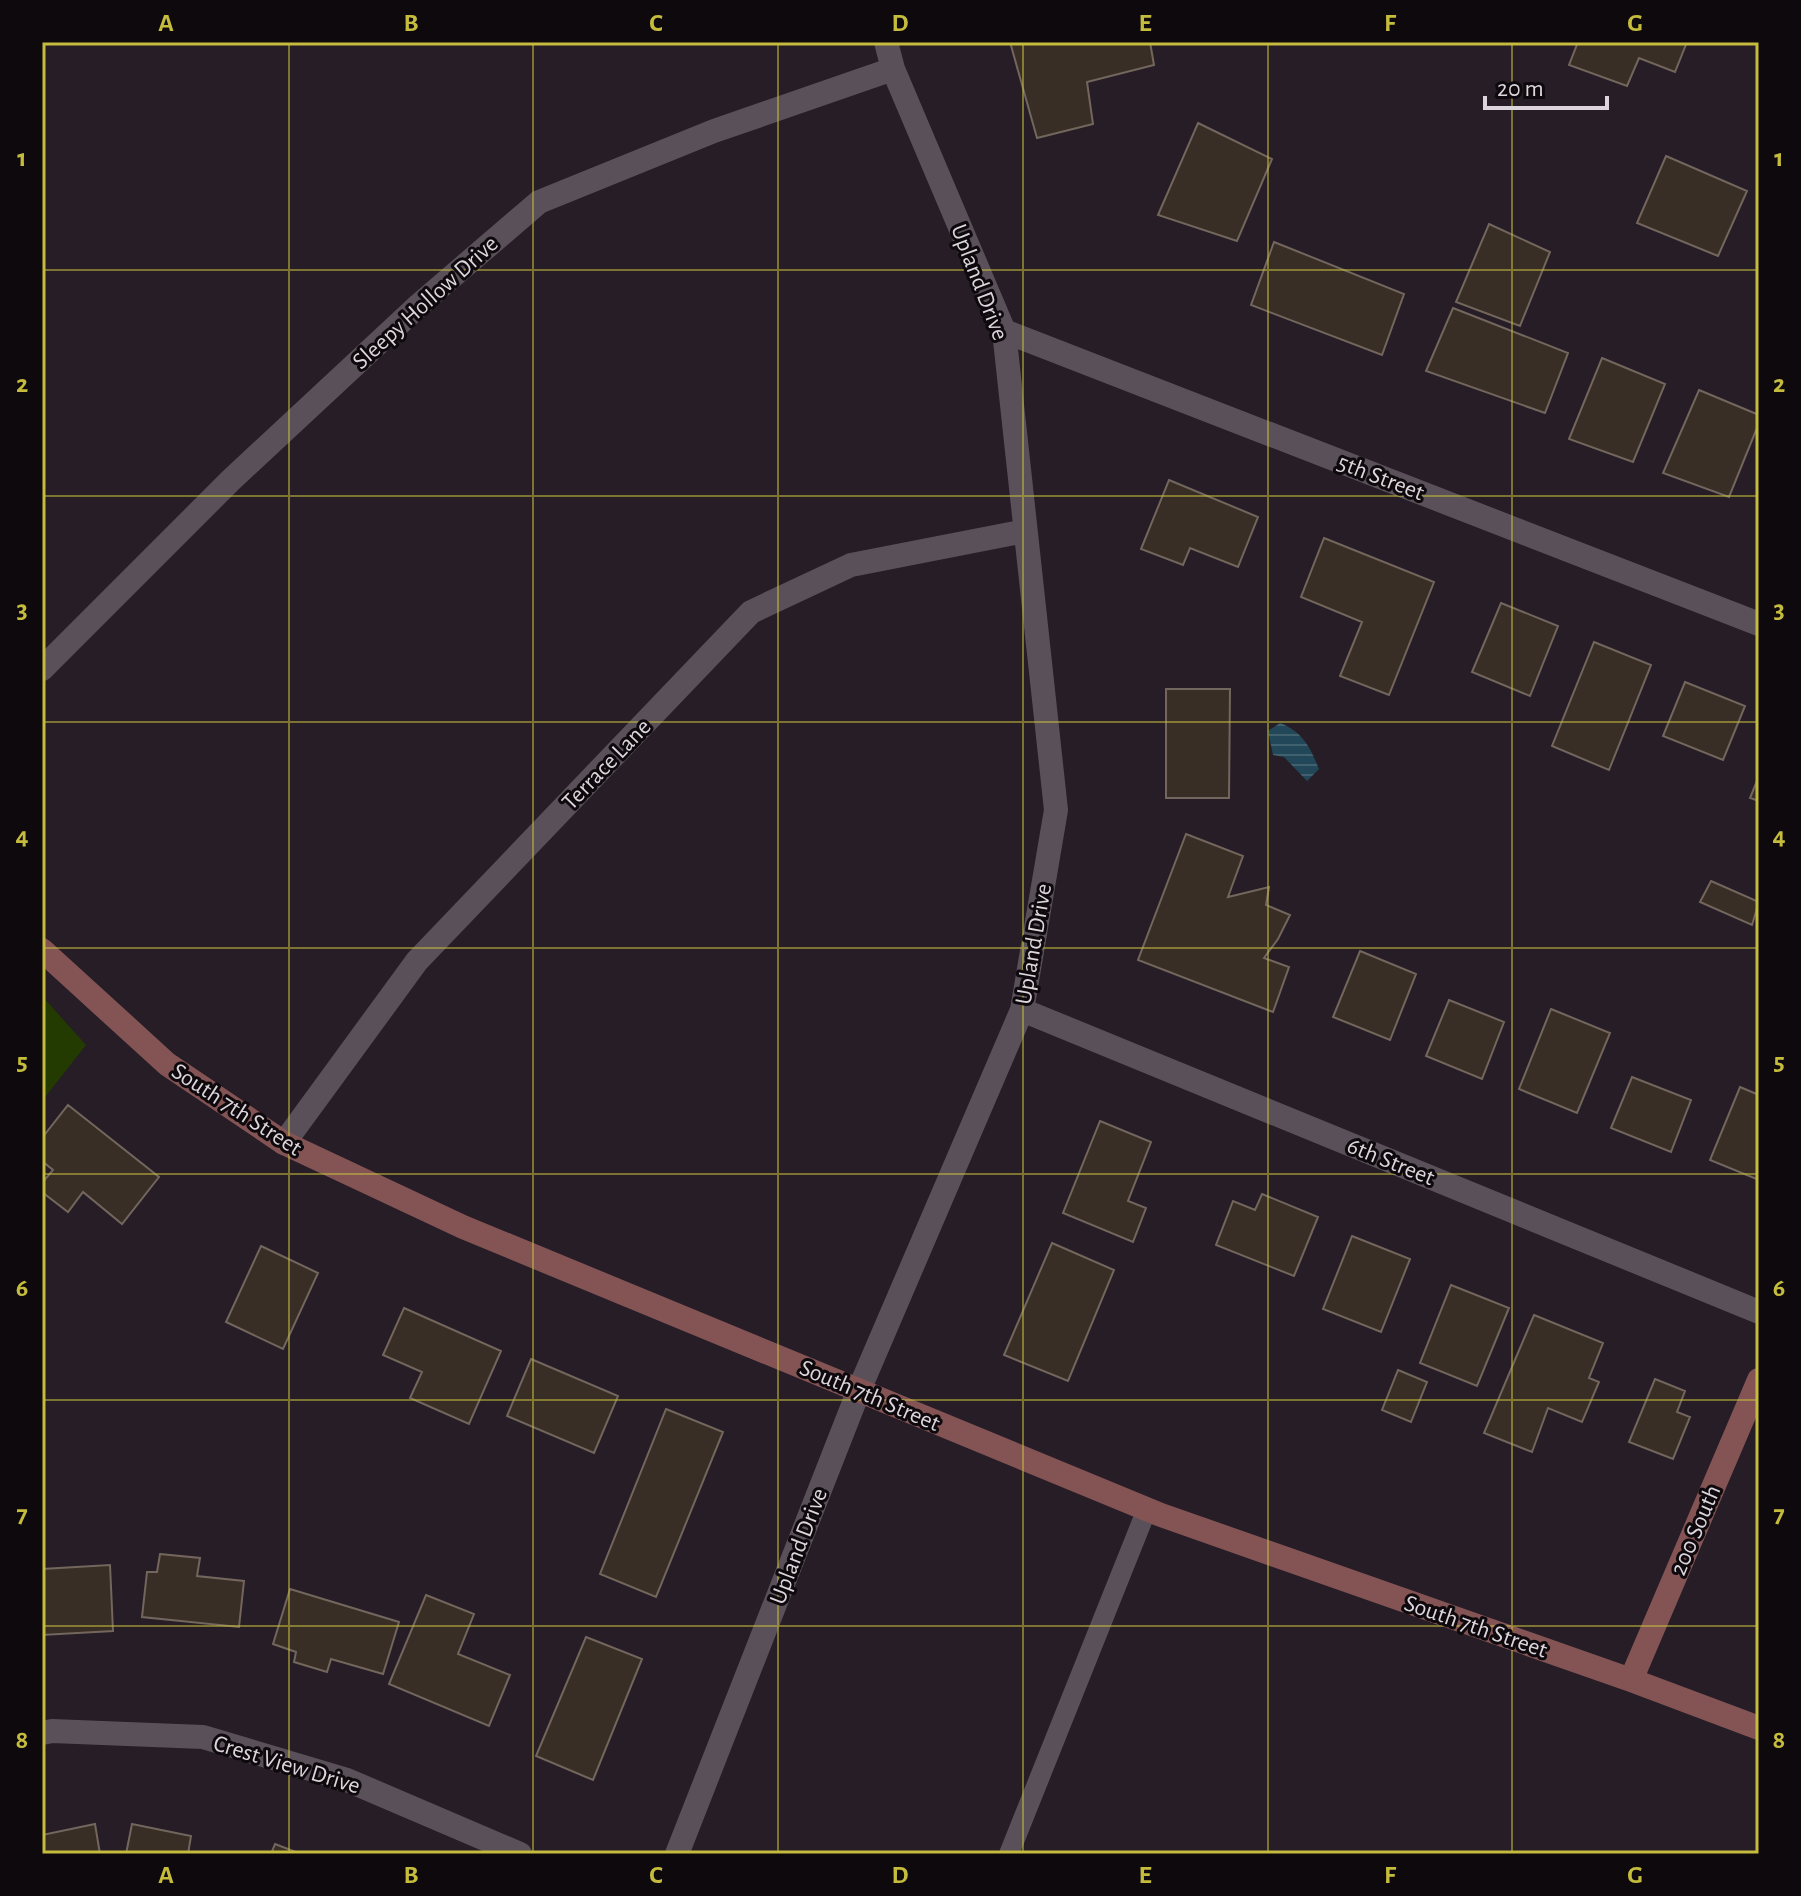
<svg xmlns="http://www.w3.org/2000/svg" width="1801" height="1896" viewBox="0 0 1801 1896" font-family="'Alegreya Sans',sans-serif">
  <defs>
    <pattern id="water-rules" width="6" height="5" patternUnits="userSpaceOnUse" patternTransform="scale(2)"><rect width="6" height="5" fill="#224758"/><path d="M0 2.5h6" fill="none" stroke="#42616f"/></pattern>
  </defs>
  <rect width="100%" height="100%" fill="#261d26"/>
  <path fill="#233b00" d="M42 996 86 1045 42 1101Z"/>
  <path fill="url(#water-rules)" d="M1280 723C1303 732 1310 747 1319 769L1307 781 1284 757 1273 755 1268 731Z"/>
  <path fill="#392e26" stroke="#72665d" stroke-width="2" d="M1010 42H1150L1154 65 1087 82 1093 124 1037 138Z
    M1578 42H1687L1675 72 1639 58 1627 86 1569 65Z
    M1198 123 1272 159 1237 241 1158 215Z
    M1666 156 1747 191 1718 256 1637 223Z
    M1489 224 1550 252 1520 326 1456 302Z
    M1274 242 1404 294 1382 355 1251 305Z
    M1453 308 1568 353 1545 413 1426 371Z
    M1602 358 1665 384 1633 462 1569 439Z
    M1699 390 1759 415V423L1729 497 1663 473Z
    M1169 480 1258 517 1238 567 1190 548 1183 565 1141 549Z
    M1324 538 1434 582 1389 695 1340 676 1362 622 1301 597Z
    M1501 603 1558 626 1530 696 1472 672Z
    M1594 642 1651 665 1609 770 1552 746Z
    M1685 682 1745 706 1723 760 1663 736Z
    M1166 689H1230L1229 798H1166Z
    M1759 776V801L1750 798Z
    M1186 834 1243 856 1228 897 1269 887 1266 905 1290 915 1278 939 1264 958 1289 967 1273 1012 1138 960Z
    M1711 881 1759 902 1752 925 1700 902Z
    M1360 951 1416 974 1390 1040 1333 1017Z
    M1449 1000 1504 1022 1482 1079 1426 1056Z
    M1551 1009 1610 1033 1577 1113 1519 1089Z
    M1632 1077 1691 1100 1671 1152 1611 1128Z
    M1740 1087 1759 1095V1180L1710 1160Z
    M68 1105 159 1177 122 1224 83 1192 68 1212 42 1192V1183L53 1170 42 1161V1138Z
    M1100 1121 1151 1142 1128 1201 1146 1208 1133 1242 1063 1213Z
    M1262 1194 1318 1217 1294 1276 1216 1245 1233 1201 1255 1210Z
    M1352 1236 1410 1259 1381 1332 1323 1309Z
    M1052 1243 1114 1270 1068 1381 1004 1355Z
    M261 1246 318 1273 283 1349 226 1322Z
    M1451 1285 1509 1308 1477 1386 1420 1363Z
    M404 1308 501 1351 469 1424 410 1398 422 1372 383 1355Z
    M1534 1315 1603 1343 1589 1378 1599 1382 1582 1422 1548 1408 1532 1452 1484 1433Z
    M531 1359 618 1396 594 1453 507 1416Z
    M1398 1370 1427 1382 1411 1422 1382 1410Z
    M1655 1379 1685 1391 1677 1412 1690 1417 1673 1459 1629 1442Z
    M666 1409 723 1432 656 1597 600 1574Z
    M160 1554 200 1558 197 1576 244 1581 239 1627 142 1617 147 1572H157Z
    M110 1565 113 1631 42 1635V1569Z
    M290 1589 399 1622 383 1674 331 1659 327 1672 294 1662 296 1652 273 1644Z
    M426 1595 474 1614 458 1654 510 1675 489 1726 389 1684Z
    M586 1637 642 1659 593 1780 536 1756Z
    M95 1824 100 1854H42V1835Z
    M132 1824 191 1836 188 1854H126Z
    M275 1844 301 1854H271Z"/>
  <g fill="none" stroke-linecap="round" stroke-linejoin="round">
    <path stroke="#5a505a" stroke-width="20" d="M1009 1854 1147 1509"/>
    <path stroke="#5a505a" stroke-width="24" d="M1004 331 1759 624
      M42 669 231 480 419 305 539 202 714 131 893 69
      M1022 1010 1759 1312
      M284 1143 417 961 751 612 851 565 1025 531
      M42 1733 52 1731 203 1737 347 1780 520 1854
      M677 1854 859 1390 1022 1010 1056 810 1004 331 893 69 886 42"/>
    <path stroke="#845455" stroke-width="24" d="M42 950 167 1064 284 1143 463 1227 1161 1515 1631 1680 1759 1728
      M1631 1680 1759 1380"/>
  </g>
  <path fill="none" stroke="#c5bc3d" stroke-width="2" stroke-opacity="0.55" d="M289 42V1854M533 42V1854M778 42V1854M1023 42V1854M1268 42V1854M1512 42V1854M42 270H1759M42 496H1759M42 722H1759M42 948H1759M42 1174H1759M42 1400H1759M42 1626H1759"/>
  <g text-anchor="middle" stroke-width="6" stroke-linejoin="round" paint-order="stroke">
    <g font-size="24" fill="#dcd5db" stroke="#0d090d">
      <text transform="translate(980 282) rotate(69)" y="8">Upland Drive</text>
      <text transform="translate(425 302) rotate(-42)" y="8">Sleepy Hollow Drive</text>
      <text transform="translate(1381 477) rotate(21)" y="8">5th Street</text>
      <text transform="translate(606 764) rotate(-46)" y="8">Terrace Lane</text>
      <text transform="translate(1033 944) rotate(-80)" y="8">Upland Drive</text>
      <text transform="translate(237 1109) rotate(33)" y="8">South 7th Street</text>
      <text transform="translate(1391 1161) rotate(22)" y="8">6th Street</text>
      <text transform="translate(870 1395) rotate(23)" y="8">South 7th Street</text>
      <text transform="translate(1695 1530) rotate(-67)" y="8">200 South</text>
      <text transform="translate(798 1546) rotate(-69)" y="8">Upland Drive</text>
      <text transform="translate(1476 1626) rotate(19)" y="8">South 7th Street</text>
      <text transform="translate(287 1764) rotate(17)" y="8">Crest View Drive</text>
    </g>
  </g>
  <rect width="1801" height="1896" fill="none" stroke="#0d090d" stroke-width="88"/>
  <path d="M1485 96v12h122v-12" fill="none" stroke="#dcd5db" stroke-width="4"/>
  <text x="1497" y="96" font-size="24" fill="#dcd5db" stroke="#0d090d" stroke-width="6" paint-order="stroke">20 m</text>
  <rect x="44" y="44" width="1713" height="1808" fill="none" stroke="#c5bc3d" stroke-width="3"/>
  <g font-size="26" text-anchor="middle" font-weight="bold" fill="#c5bc3d">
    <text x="166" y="31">A</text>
    <text x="411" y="31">B</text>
    <text x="656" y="31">C</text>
    <text x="900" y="31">D</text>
    <text x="1145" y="31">E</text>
    <text x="1390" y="31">F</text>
    <text x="1635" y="31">G</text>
    <text x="22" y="166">1</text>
    <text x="1779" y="166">1</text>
    <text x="22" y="392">2</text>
    <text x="1779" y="392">2</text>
    <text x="22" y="618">3</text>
    <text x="1779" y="618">3</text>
    <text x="22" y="844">4</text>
    <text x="1779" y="844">4</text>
    <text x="22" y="1070">5</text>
    <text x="1779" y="1070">5</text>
    <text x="22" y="1296">6</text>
    <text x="1779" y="1296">6</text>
    <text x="22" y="1522">7</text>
    <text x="1779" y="1522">7</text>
    <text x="22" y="1748">8</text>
    <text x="1779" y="1748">8</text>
    <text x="166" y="1883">A</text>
    <text x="411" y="1883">B</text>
    <text x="656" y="1883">C</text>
    <text x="900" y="1883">D</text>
    <text x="1145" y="1883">E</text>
    <text x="1390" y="1883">F</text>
    <text x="1635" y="1883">G</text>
  </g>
</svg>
